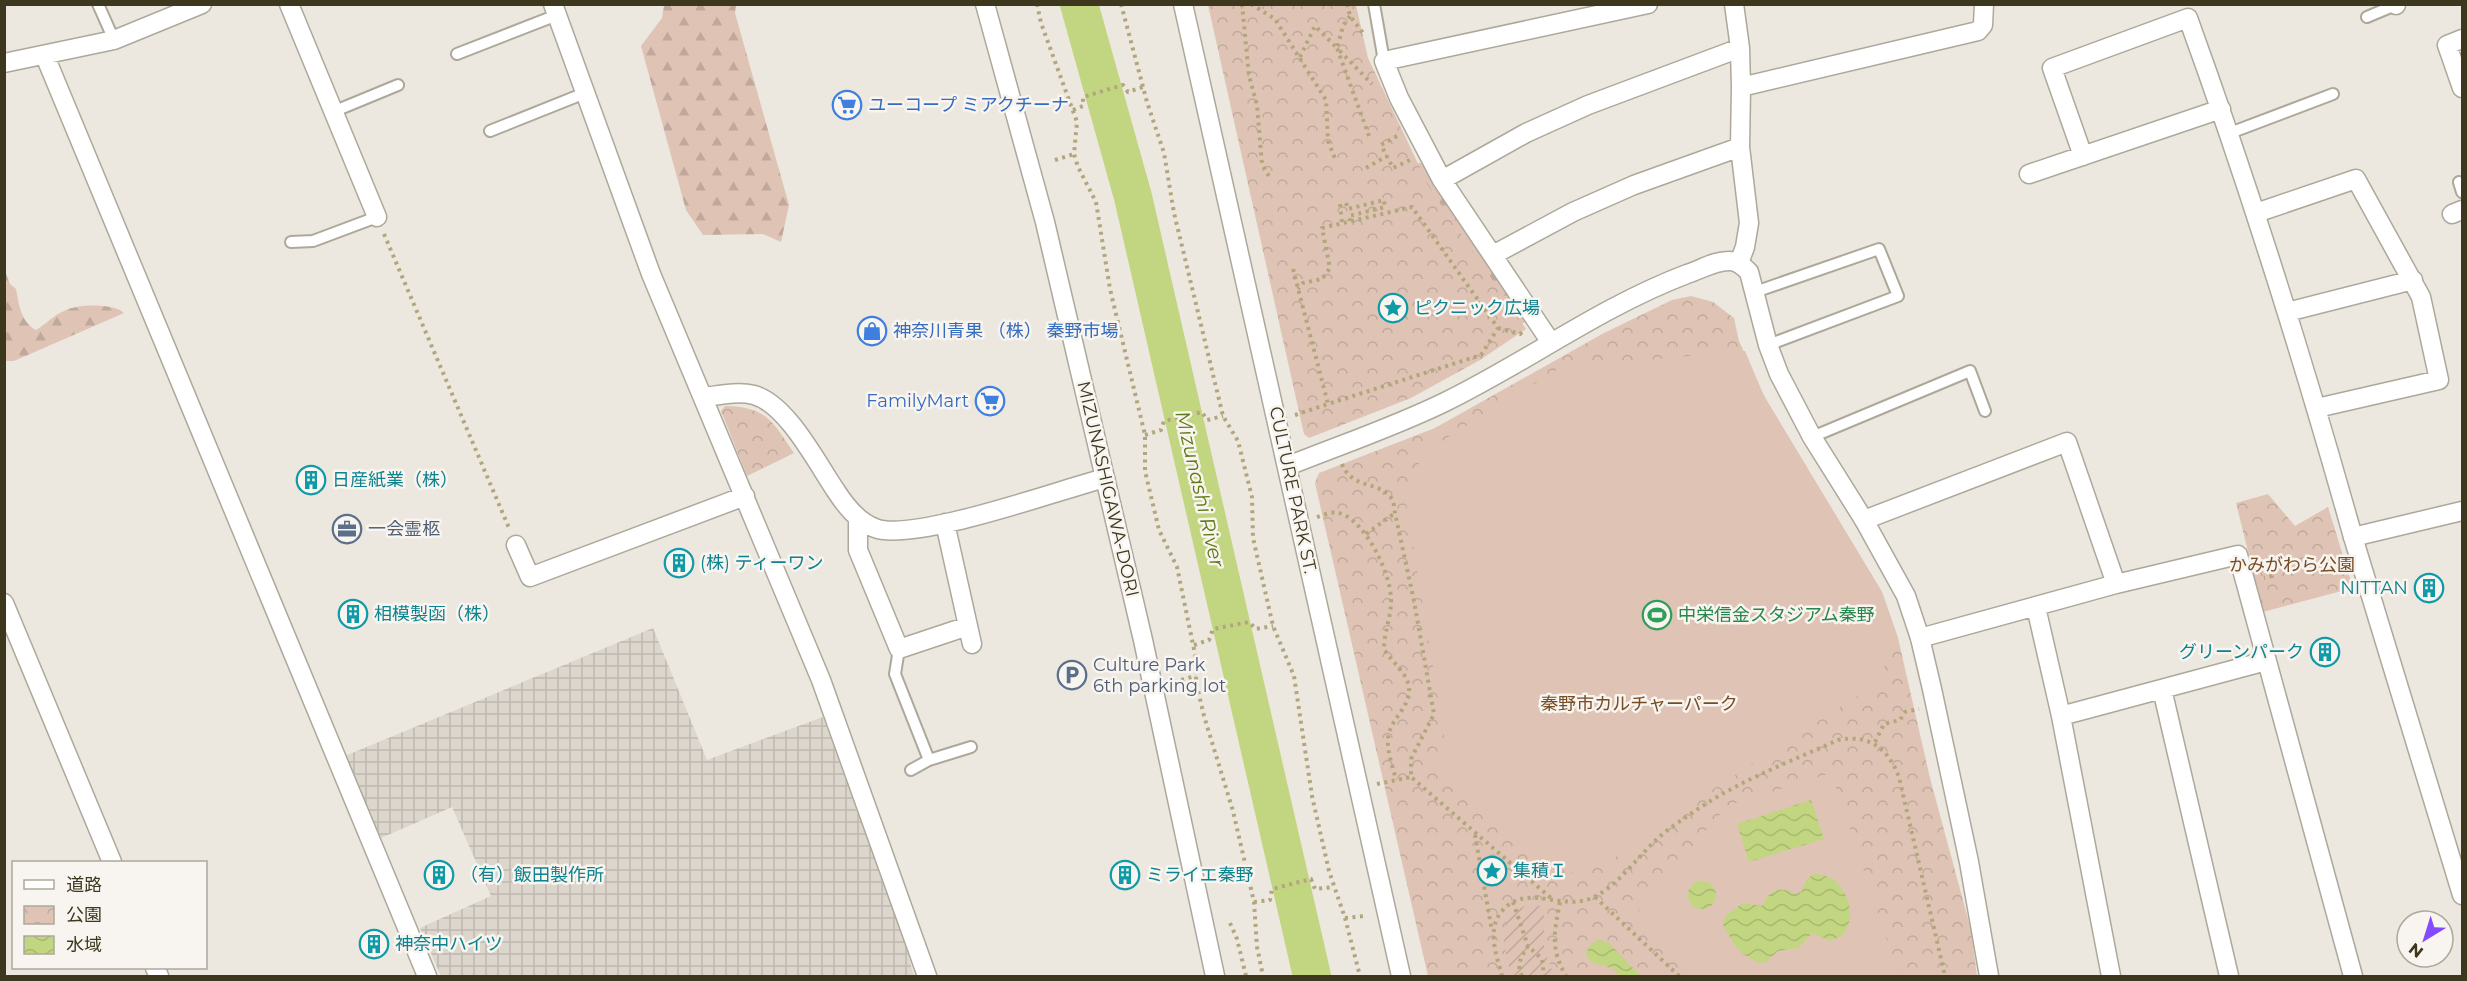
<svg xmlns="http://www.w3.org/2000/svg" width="2467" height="981" viewBox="0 0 2467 981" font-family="Montserrat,'Noto Sans JP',sans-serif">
  <defs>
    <pattern id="industrial-grid" width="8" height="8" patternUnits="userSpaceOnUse" patternTransform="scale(1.5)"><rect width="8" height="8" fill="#dcd6cd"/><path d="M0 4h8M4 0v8" fill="none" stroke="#beb8b0"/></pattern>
    <pattern id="forest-firs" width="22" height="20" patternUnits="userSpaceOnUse" patternTransform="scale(1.5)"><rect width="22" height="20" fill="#dfc4b5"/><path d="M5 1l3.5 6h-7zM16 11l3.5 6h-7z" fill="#c0a99b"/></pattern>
    <pattern id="park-crowns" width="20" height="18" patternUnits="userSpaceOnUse" patternTransform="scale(1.5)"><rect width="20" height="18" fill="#dfc4b5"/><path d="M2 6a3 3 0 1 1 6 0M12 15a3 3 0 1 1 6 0" fill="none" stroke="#c0a99b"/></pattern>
    <pattern id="garden-furrows" width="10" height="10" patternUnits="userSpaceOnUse" patternTransform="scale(1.5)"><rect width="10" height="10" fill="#dfc4b5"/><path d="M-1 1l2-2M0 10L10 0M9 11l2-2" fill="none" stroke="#c0a99b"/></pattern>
    <pattern id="water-waves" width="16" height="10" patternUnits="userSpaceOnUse" patternTransform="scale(1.5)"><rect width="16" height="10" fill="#c2d681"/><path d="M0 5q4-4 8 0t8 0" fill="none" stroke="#a8b86f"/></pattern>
  </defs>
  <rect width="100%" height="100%" fill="#ece7df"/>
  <path fill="url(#industrial-grid)" d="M653 628 707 760 823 717 904 941 914 976H441L420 928 491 896 452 807 381 838 345 756Z"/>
  <path fill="url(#forest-firs)" d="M664 5H736L735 13 789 205 781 242 763 234 703 235 686 210 641 46 662 18Z
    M1413 163H1423L1427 166 1526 316 1525 322 1517 327Z
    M5 271 10 284 16 289C19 305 21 322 36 330 46 324 54 315 64 311 77 304 113 303 124 313L14 361H5Z"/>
  <path fill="url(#park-crowns)" d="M1208 5H1356L1368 58 1429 187 1526 329 1480 360 1411 398 1309 438 1304 434Z
    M1691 296 1713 302 1734 318 1739 341 1764 396 1882 592 1898 638 1930 778 1971 930 1977 976H1428L1315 483 1319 473 1435 428 1604 333 1672 300Z
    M725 406C767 407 772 421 794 453L747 476 721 411Z
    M2268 494 2295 526 2328 507 2353 588 2263 612 2236 503Z"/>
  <path fill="url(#garden-furrows)" d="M1532 904 1544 907V948L1554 976H1511C1505 946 1491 914 1532 904Z"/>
  <path fill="#dfc4b5" d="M1745 351 1764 396 1882 592 1898 638 1876 684 1654 827 1636 845 1605 863 1574 873 1541 864 1440 767 1445 741 1404 489 1426 451 1560 368Z
    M1831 773 1899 976H1692L1631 920 1727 806Z"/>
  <path fill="url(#water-waves)" d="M1811 800 1824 839 1749 862 1737 824Z
    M1814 874C1844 873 1861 914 1842 936L1830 941 1812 933 1799 948 1778 951 1766 962 1759 963 1743 954 1735 946 1723 925 1725 916 1743 903 1762 906C1769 891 1779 885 1795 894L1801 892 1807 879Z
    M1688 895a14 14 0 1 1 28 0a14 14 0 1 1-28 0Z
    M1597 940 1608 942 1641 976H1620L1612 968 1591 962 1586 955C1588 947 1590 944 1597 940Z"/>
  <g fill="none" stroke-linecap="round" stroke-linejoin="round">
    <path stroke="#c2d681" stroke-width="38" d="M1079 4 1133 197 1312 976"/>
    <g stroke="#ada89a" stroke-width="14">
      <path id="service" d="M98 4 114 40
        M1374 4 1384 61
        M2367 17 2398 4
        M457 54 557 15
        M335 111 398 85
        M490 131 585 93
        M2230 133 2333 94
        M2459 182 2462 192
        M291 242 313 241 377 217
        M1755 292 1879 249 1898 296 1768 345
        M1812 437 1970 371 1985 411
        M899 649 895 674 929 760
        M911 770 929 760 971 747"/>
    </g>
    <g stroke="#ada89a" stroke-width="21">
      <path id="minor" d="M289 4 377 217
        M553 4 651 274 821 680 927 976
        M1734 4 1740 48 1741 87 1740 147 1749 223 1745 247 1739 263
        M2396 4V5
        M2462 39 2447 45 2462 88
        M45 56 427 976
        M4 63 114 40 202 4
        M1741 87 1978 31 1983 25 1984 4
        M2083 156 2052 68 2188 18C2250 189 2304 362 2353 537
        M2029 174 2221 109
        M1442 180 1526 133 1588 105 1740 48
        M2256 213 2356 179 2421 297 2439 380 2317 408
        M2452 214 2462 210
        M1493 255 1573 212 1634 185 1740 147
        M2287 312 2413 280
        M1550 341 1442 180 1399 98 1384 61 1648 4
        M704 397C720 395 738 391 754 395 787 404 817 463 836 491 845 505 858 522 875 528 912 543 1059 490 1105 478
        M858 518V550L899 649 968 626
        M1864 520 2067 442 2116 584
        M945 523 972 644
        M516 545 530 577 745 496
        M4 603 112 862
        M2036 607 2061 716 2111 976
        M1920 638 2116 584 2238 555 2353 976
        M2162 689 2229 976
        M2061 716 2266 661
        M155 968 159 976"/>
    </g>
    <g stroke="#ada89a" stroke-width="21">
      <path id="tertiary" d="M985 4 1045 222 1143 640 1215 976
        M1183 4 1401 976
        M1288 466C1340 445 1394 427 1445 402 1527 362 1600 307 1687 274 1700 270 1716 260 1730 261 1738 261 1744 267 1749 272L1768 345 1779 374 1812 437 1864 520 1906 596 1920 638 1932 689 1969 862 1989 976
        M2462 511 2353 537 2462 895"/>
    </g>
    <path stroke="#b2a67c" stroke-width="4" stroke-dasharray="3 4.5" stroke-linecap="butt" d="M1037 4 1041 23 1077 122 1074 154 1078 167 1096 202 1110 289 1145 435V471L1159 530 1177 567 1196 659V682L1204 716 1233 811 1254 902 1257 947 1263 976
      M1121 4 1147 102 1164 153 1174 213 1223 416 1238 441 1252 497 1253 538 1273 626 1294 676 1312 796 1329 871 1345 918 1360 976
      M1242 4 1249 76 1257 105 1262 164 1271 180
      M1251 4 1275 19 1326 100 1328 141 1336 161
      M1347 4 1350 16 1363 33
      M1300 57 1315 26 1337 48 1343 26 1350 16
      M1073 110 1083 106V97L1123 85 1128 92 1143 87
      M1369 136 1337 48 1372 84
      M1397 136 1381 145 1393 168 1410 160
      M1055 160 1074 154
      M1366 168 1387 156
      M1346 203 1348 209 1384 200 1385 207 1349 216 1350 221
      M1340 204 1342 223
      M384 234 509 528
      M1293 269 1328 404 1481 355 1498 328 1412 207 1322 228 1330 268 1322 279 1303 283 1298 289
      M1498 328 1520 334 1522 332
      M1295 415 1328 404
      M1145 435 1161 430 1164 421 1202 412 1207 420 1223 416
      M1342 464C1352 490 1379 480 1392 499 1394 502 1394 508 1395 513L1414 601 1434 714 1411 759V777L1552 899
      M1317 517C1324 515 1332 511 1339 513 1365 520 1390 572 1391 598 1392 615 1384 631 1384 649 1391 661 1404 670 1408 683 1415 705 1389 718 1388 739 1387 752 1393 767 1396 780
      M1366 534 1395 513
      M2260 564 2268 562 2272 576 2264 578
      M1194 645 1209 640 1213 629 1249 622 1256 629 1273 626
      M1174 682 1196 676
      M1875 742 1884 724 1900 720 1905 712 1919 709
      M1377 784 1411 777
      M1475 835 1492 931
      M1595 897 1679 976
      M1254 902 1270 900 1272 889 1311 879 1315 889 1334 887
      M1513 902 1528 946
      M1560 902C1554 933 1550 948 1566 976
      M1345 918 1364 916
      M1230 923 1237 939 1246 976
      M1502 976C1497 957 1486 929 1502 911 1527 881 1564 914 1596 896 1620 883 1636 859 1655 841 1665 831 1677 823 1688 816 1733 783 1787 763 1838 740 1869 734 1888 748 1899 777L1945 976
      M1522 976C1516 965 1521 957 1528 946L1542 959 1544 976"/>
    <use href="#service" stroke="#fff" stroke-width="10"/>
    <use href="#minor" stroke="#fff" stroke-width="18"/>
    <use href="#tertiary" stroke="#fff" stroke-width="18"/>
  </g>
  <defs>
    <g id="supermarket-ring" transform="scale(1.5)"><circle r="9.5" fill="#f8f4ef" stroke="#3f7fe0" stroke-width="1.5"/><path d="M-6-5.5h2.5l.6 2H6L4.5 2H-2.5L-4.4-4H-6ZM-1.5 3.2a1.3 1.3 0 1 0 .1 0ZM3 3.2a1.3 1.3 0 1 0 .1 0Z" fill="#3f7fe0"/></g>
    <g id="sight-ring" transform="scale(1.5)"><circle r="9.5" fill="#f8f4ef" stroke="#0f9aa8" stroke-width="1.5"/><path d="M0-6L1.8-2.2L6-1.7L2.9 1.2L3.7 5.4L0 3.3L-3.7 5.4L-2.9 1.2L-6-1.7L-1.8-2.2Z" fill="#0f9aa8"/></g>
    <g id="shop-ring" transform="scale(1.5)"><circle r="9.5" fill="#f8f4ef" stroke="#3f7fe0" stroke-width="1.5"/><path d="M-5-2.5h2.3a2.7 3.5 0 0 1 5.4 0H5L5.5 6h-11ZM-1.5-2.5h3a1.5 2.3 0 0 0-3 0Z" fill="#3f7fe0"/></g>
    <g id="building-ring" transform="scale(1.5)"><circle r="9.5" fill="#f8f4ef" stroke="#0f9aa8" stroke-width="1.5"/><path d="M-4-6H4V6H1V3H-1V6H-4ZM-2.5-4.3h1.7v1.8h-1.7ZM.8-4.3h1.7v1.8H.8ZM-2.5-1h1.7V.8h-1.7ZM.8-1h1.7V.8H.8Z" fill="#0f9aa8"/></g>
    <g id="office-ring" transform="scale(1.5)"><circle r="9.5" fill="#f8f4ef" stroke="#5c6f8a" stroke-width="1.5"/><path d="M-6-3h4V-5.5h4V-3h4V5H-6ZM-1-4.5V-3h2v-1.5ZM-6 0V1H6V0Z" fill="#5c6f8a"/></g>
    <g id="stadium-ring" transform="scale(1.5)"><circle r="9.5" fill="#f8f4ef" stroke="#2e9e5b" stroke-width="1.5"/><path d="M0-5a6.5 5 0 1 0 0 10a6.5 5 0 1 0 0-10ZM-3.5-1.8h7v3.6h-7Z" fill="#2e9e5b"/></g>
    <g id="parking-ring" transform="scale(1.5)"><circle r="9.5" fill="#f8f4ef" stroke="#5c6f8a" stroke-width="1.5"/><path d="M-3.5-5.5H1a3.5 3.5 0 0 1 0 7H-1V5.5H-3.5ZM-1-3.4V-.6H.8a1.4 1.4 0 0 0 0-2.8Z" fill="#5c6f8a"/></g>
  </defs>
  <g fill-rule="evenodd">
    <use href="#supermarket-ring" x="847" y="105"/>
    <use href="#sight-ring" x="1393" y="308"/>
    <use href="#shop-ring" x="872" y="331"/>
    <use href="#supermarket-ring" x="990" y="401"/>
    <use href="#building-ring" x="311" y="480"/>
    <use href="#office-ring" x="347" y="529"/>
    <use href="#building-ring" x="679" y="563"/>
    <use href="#building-ring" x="2429" y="588"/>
    <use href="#building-ring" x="353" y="614"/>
    <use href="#stadium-ring" x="1657" y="615"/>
    <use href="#building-ring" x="2325" y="652"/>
    <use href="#parking-ring" x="1072" y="675"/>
    <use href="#sight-ring" x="1492" y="871"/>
    <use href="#building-ring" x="439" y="875"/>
    <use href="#building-ring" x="1125" y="875"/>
    <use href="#building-ring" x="374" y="944"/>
  </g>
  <g text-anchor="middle" stroke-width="5" stroke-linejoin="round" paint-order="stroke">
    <g font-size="18" fill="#366cbe" stroke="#f8f4ef" text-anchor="start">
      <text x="868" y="111">ユーコープ ミアクチーナ</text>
      <text x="893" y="337">神奈川青果 （株） 秦野市場</text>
      <text x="969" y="407" text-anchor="end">FamilyMart</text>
    </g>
    <g font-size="18" fill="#0d838f" stroke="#f8f4ef" text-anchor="start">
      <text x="1414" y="314">ピクニック広場</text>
      <text x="332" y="486">日産紙業（株）</text>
      <text x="700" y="569">(株) ティーワン</text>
      <text x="2408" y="594" text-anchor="end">NITTAN</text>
      <text x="374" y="620">相模製函（株）</text>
      <text x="2304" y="658" text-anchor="end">グリーンパーク</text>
      <text x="1513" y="877">集積Ｉ</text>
      <text x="460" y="881">（有）飯田製作所</text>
      <text x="1146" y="881">ミライエ秦野</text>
      <text x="395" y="950">神奈中ハイツ</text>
    </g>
    <g font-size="18" fill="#3d371e" stroke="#f8f4ef">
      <text transform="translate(1108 489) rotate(77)" y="6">MIZUNASHIGAWA-DORI</text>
      <text transform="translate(1293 490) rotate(78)" y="6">CULTURE PARK ST.</text>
    </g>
    <g font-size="18" fill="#4e5e75" stroke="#f8f4ef" text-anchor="start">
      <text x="368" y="535">一会霊柩</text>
      <text x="1093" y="671">Culture Park<tspan x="1093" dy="21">6th parking lot</tspan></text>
    </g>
    <g font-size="18" fill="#774c25" stroke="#f8f4ef">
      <text x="2292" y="571">かみがわら公園</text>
      <text x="1639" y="710">秦野市カルチャーパーク</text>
    </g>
    <g font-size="18" fill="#27864d" stroke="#f8f4ef" text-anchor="start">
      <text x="1678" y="621">中栄信金スタジアム秦野</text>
    </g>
    <g font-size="20" font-style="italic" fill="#5f7914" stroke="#f8f4ef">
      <text transform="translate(1200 489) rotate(77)" y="7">Mizunashi River</text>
    </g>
  </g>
  <rect width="2467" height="981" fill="none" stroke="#3d371e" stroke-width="12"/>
  <rect x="12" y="861" width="195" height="108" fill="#f8f4ef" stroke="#ada89b" stroke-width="1.5"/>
  <rect x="24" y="880" width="30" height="9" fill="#ffffff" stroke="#ada89b" stroke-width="1.5"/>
  <text x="66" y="891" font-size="18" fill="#3d371e">道路</text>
  <rect x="24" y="906" width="30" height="18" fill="url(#park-crowns)" stroke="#ada89b" stroke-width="1.5"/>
  <text x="66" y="921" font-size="18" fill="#3d371e">公園</text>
  <rect x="24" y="936" width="30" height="18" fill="url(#water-waves)" stroke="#ada89b" stroke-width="1.5"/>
  <text x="66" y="951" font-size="18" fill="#3d371e">水域</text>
  <g transform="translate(2425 939) rotate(218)"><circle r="28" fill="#f8f4ef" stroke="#ada89b" stroke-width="1.5"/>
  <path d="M0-4.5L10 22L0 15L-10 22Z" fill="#854afe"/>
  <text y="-9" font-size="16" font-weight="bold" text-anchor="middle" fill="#3d371e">N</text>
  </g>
</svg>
